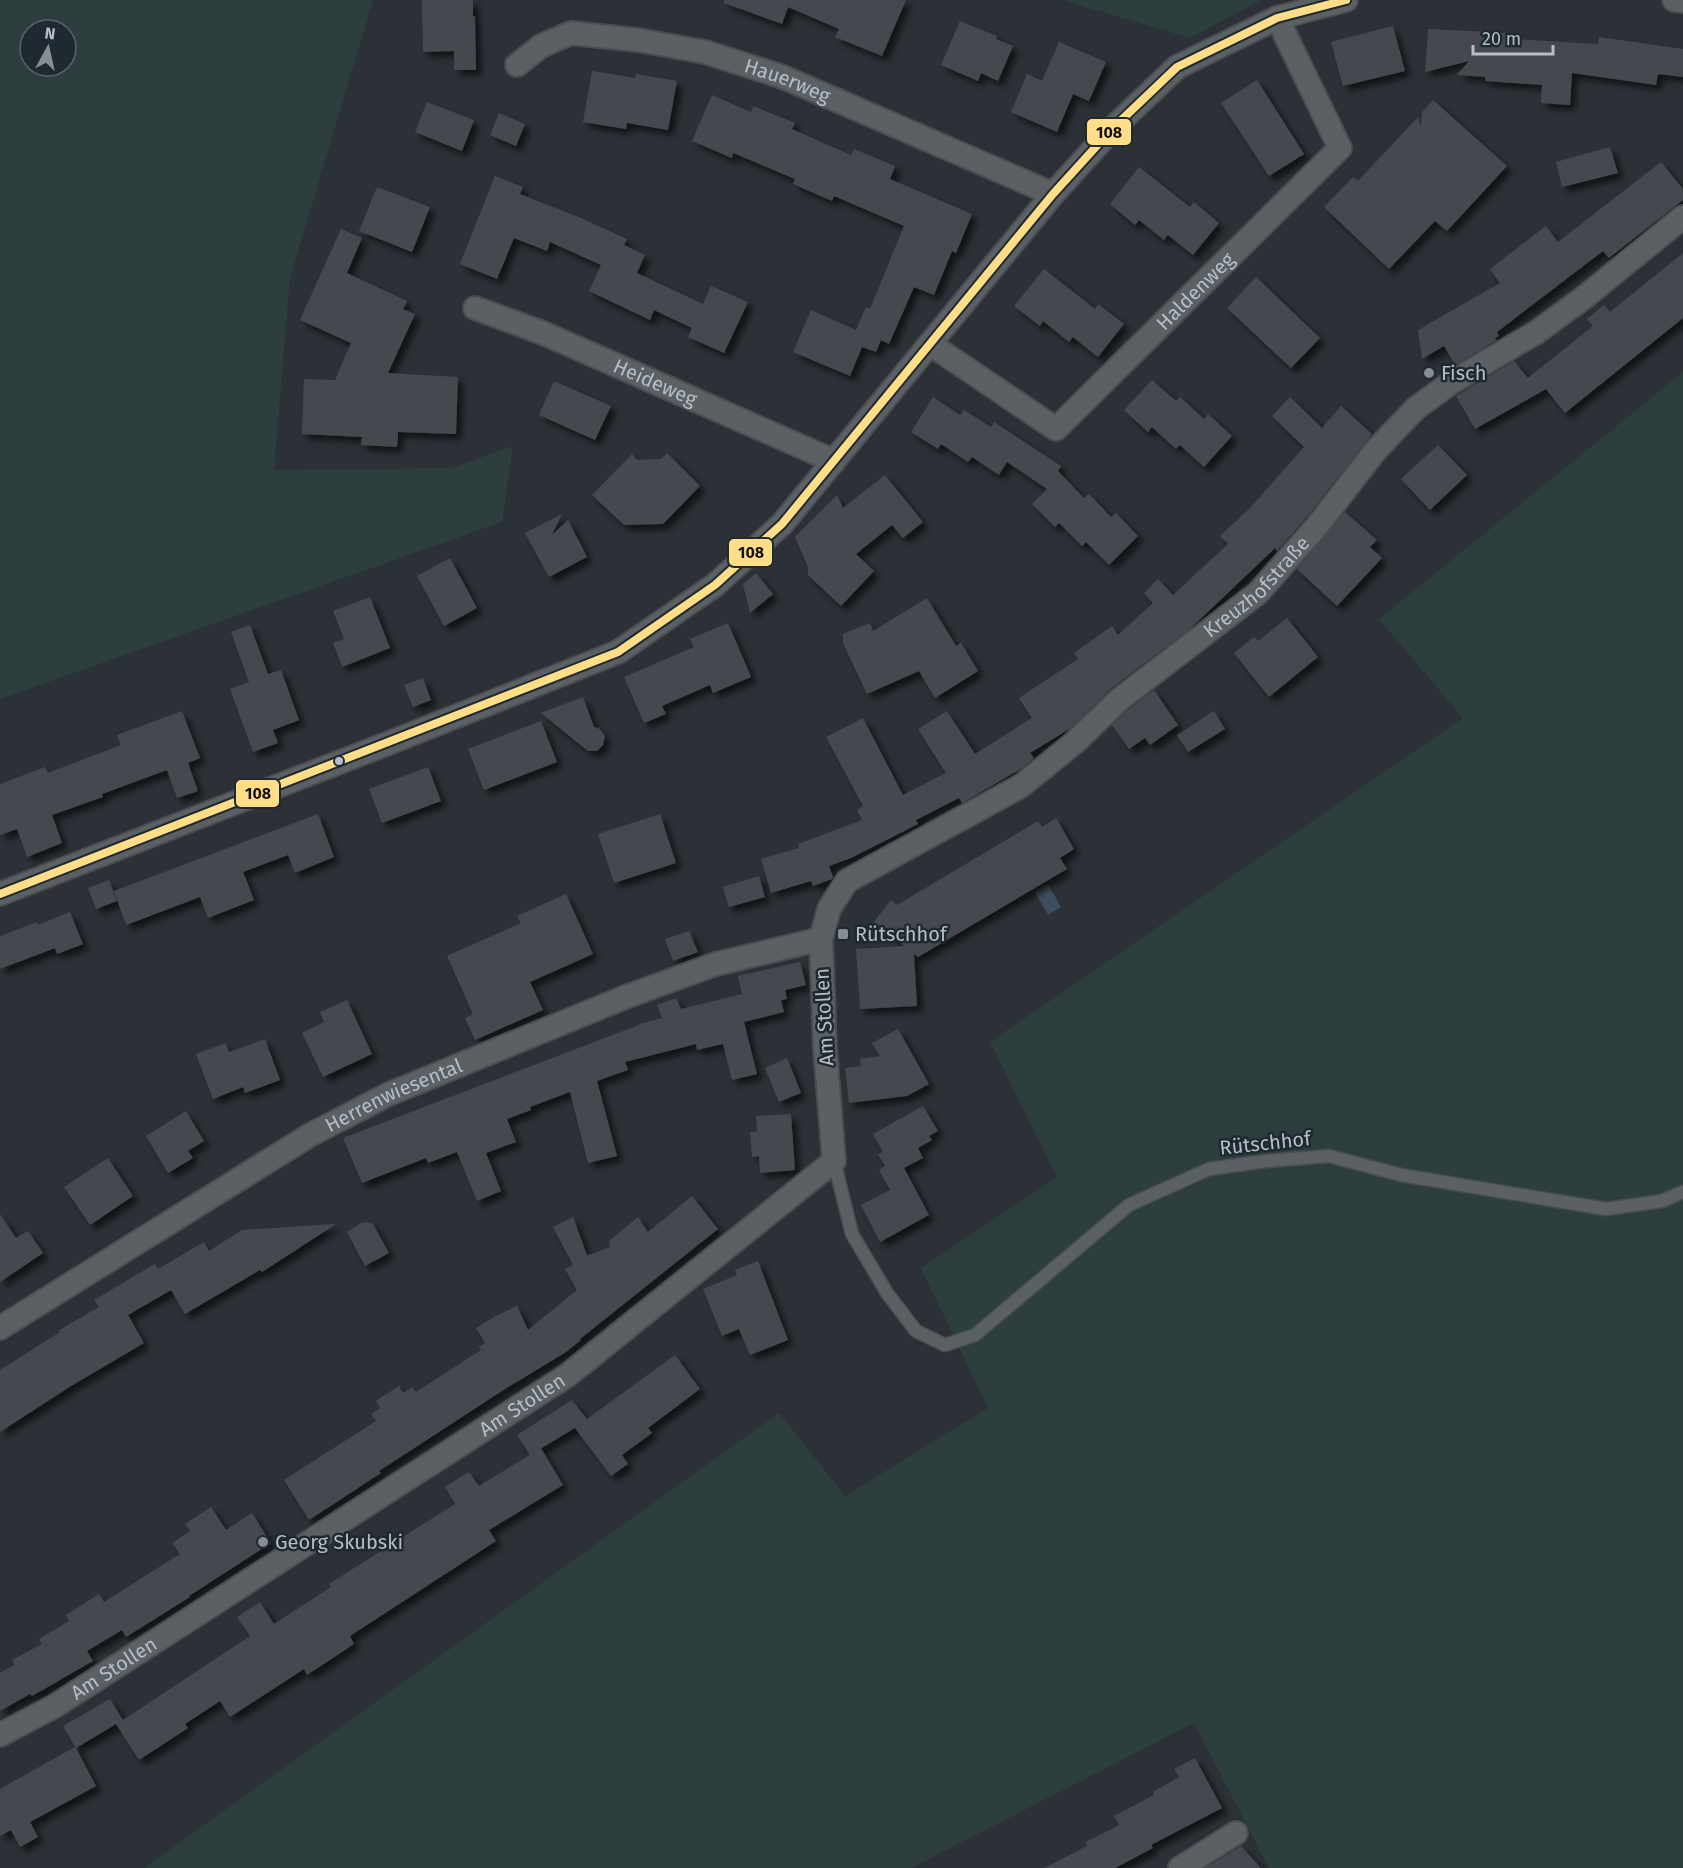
<svg xmlns="http://www.w3.org/2000/svg" width="1683" height="1868" viewBox="0 0 1683 1868" font-family="'Fira Sans',sans-serif">
  <defs>
    <filter id="shadow"><feDropShadow dx="5.5" dy="5.5" stdDeviation="3" flood-color="#0009"/></filter>
  </defs>
  <rect width="100%" height="100%" fill="#2c3137"/>
  <path fill="#2c3e3d" fill-rule="evenodd" d="M0 0H373L290 278 274 470 451 468 513 446 502 522 0 699ZM30 30H66V66H30Z
    M1062 0H1261L1190 38Z
    M1683 372V1868H1269L1194 1723 911 1868H144L779 1413 845 1496 988 1408 921 1268 1057 1177 990 1042 1463 718 1379 619Z"/>
  <path fill="#3d4e5e" d="M1048 884 1061 907 1048 915 1035 892Z"/>
  <path fill="#454a4f" filter="url(#shadow)" d="M422 0H473V16H475L476 70H454V51L423 52Z
    M724 0H906L882 56 835 37 839 29 788 7 782 24 724 3Z
    M960 21 997 36 996 39 1013 46 998 81 981 73 978 81 941 65Z
    M1393 26 1405 71 1343 86 1331 42Z
    M1428 29 1513 33V39L1598 44 1599 37 1683 49V77L1658 74 1656 85 1572 73 1570 105 1541 103 1542 85 1485 81V77L1457 75 1469 61 1425 72Z
    M1059 42 1106 62 1089 101 1073 94 1057 132 1011 112 1027 74 1042 81Z
    M592 71 635 78 636 74 677 81 668 130 627 123 626 129 583 122Z
    M1257 80 1304 154 1269 176 1221 103Z
    M712 95 751 112 753 106 795 123 792 129 851 155 854 149 895 166 890 179 972 214 956 253 952 251 934 295 914 287 889 344 881 340 876 352 862 347 850 376 793 352 811 310 856 330 866 307 870 309 904 226 834 196 832 201 793 184 795 179 733 153 732 158 692 141Z
    M1433 100 1507 166 1447 231 1435 221 1389 269 1324 207 1353 177 1358 181 1418 117 1421 126 1422 112Z
    M427 102 474 120 462 151 415 132Z
    M499 113 525 124 516 146 490 135Z
    M1610 147 1618 173 1562 187 1556 162Z
    M1661 162 1683 189V200L1609 258 1603 251 1497 332 1499 336 1495 338 1497 340 1455 365 1444 346 1422 359 1418 330 1500 283 1490 269 1546 226 1558 242Z
    M1139 167 1190 207 1194 202 1219 223 1193 255 1168 235 1164 240 1139 220 1135 225 1110 204Z
    M495 176 523 187 520 194 581 218 627 239 624 245 645 255 637 273 703 304 711 286 748 302 724 353 688 337 692 328 654 310 650 320 589 291 601 265 550 242 547 251 514 238 497 279 460 264Z
    M377 187 430 207 412 252 359 231Z
    M341 229 362 238 347 273 407 301 403 309 415 314 388 373 458 377 456 434 398 432 397 447 361 445 362 437 302 434 304 379 335 380 351 343 300 320Z
    M1683 253V318L1565 413 1546 389 1475 429 1456 396 1514 361 1528 378 1593 326 1587 319 1604 305 1610 312Z
    M1044 269 1095 309 1098 304 1124 324 1098 357 1073 337 1069 342 1043 321 1040 326 1014 306Z
    M1256 277 1320 338 1291 368 1227 308Z
    M1152 380 1176 401 1180 397 1204 419 1208 414 1232 436 1204 467 1180 445 1176 449 1152 427 1148 432 1124 410Z
    M554 381 611 406 595 440 539 415Z
    M933 397 960 415 964 410 991 427 994 422 1061 466 1058 471 1084 498 1089 494 1111 517 1116 513 1138 536 1109 565 1086 542 1082 546 1059 523 1055 527 1032 504 1047 489 1007 462 999 475 972 457 968 462 941 444 938 449 911 432Z
    M1290 397 1322 428 1341 406 1372 434 1307 517 1277 551 1275 548 1190 629 1112 688 1071 728 1030 753 1034 758 1021 769 962 803 959 798 916 820 918 824 851 858 829 866 833 877 832 879 813 886 811 881 771 893 761 859 799 848 798 844 862 820 857 810 863 806 826 737 863 718 903 795 946 773 918 729 947 711 975 754 1032 718 1019 698 1078 659 1074 653 1112 626 1118 635 1153 603 1144 593 1158 579 1173 595 1228 544 1220 536 1250 508 1304 447 1272 416Z
    M1438 445 1467 475 1430 510 1401 479Z
    M667 453 700 486 663 524 624 525 592 495 632 454 637 460 661 459Z
    M885 475 923 522 903 538 892 525 856 554 874 571 841 606 808 575V567L795 537 837 495 843 508Z
    M1345 512 1377 540 1370 547 1382 558 1337 606 1297 569Z
    M562 514 552 535 568 520 587 557 549 577 525 533Z
    M450 558 477 608 444 626 417 576Z
    M756 573 773 594 750 613 743 584Z
    M370 597 390 648 342 667 333 643 344 639 333 611Z
    M927 598 956 646 961 643 978 671 935 698 919 671 867 694 843 643V634L870 623 873 631Z
    M1287 618 1318 657 1269 697 1234 653 1254 637 1258 641Z
    M728 623 751 677 713 693 710 685 662 706 666 714 644 723 624 677 694 647 690 639Z
    M250 625 268 674 281 670 299 720 273 730 278 743 253 752 230 689 249 682 231 632Z
    M423 678 431 700 413 707 404 685Z
    M1154 690 1178 725 1150 745 1145 738 1129 749 1112 725 1129 709Z
    M583 697 594 727 600 729 605 736 603 745 597 751H588L541 713Z
    M182 711 200 758 188 763 198 791 177 798 167 770 102 794 103 797 52 815 62 843 27 857 17 829 0 835V784L45 767 48 773 121 745 117 735Z
    M1214 711 1225 729 1188 752 1177 735Z
    M541 721 557 762 484 790 468 749Z
    M428 767 441 801 382 823 369 789Z
    M318 814 334 857 295 873 288 855 243 872 254 900 208 918 200 897 126 925 114 891Z
    M660 814 676 863 614 883 598 834Z
    M1056 818 1074 849 1060 858 1067 869 918 957 914 954 917 1006 860 1009 856 949 904 946 874 922 891 900 897 905 1038 821 1042 827Z
    M759 876 765 897 729 907 723 887Z
    M109 880 117 901 96 909 88 888Z
    M566 894 593 954 530 982 543 1010 475 1040 465 1018 473 1014 447 956 521 923 517 916Z
    M70 912 83 944 57 954 55 948 0 969V936L37 922 38 925Z
    M689 931 698 952 673 961 665 939Z
    M800 962 806 985 785 990 787 999 781 1000 784 1012 744 1022 757 1074 732 1080 723 1044 697 1050 696 1044 625 1062 628 1070 597 1081 617 1156 588 1163 570 1092 530 1107 531 1110 507 1119 516 1142 486 1153 501 1191 477 1201 457 1152 428 1163 426 1158 362 1183 343 1138 639 1025V1024L662 1018 657 1005 676 998 681 1009 742 994 738 976Z
    M347 1000 372 1054 323 1077 302 1033 324 1022 320 1012Z
    M898 1029 929 1084 907 1096 849 1103 845 1068 861 1066 860 1059 880 1056 872 1043Z
    M265 1039 280 1080 245 1093 243 1087 213 1099 196 1054 226 1043 229 1052Z
    M787 1058 801 1093 779 1102 765 1068Z
    M923 1106 938 1131 929 1136 932 1140 918 1148 923 1158 904 1168 929 1215 880 1242 861 1205 890 1190 879 1170 885 1166 878 1154 883 1152 873 1134Z
    M186 1111 204 1141 188 1151 193 1158 168 1173 146 1136Z
    M791 1114 795 1170 760 1173 759 1156 752 1157 750 1132H757L756 1116Z
    M108 1158 133 1196 90 1225 64 1187Z
    M692 1196 718 1229 580 1339 581 1340 566 1352 505 1389 379 1471 381 1473 309 1520 284 1480 376 1421 371 1414 380 1408 376 1401 399 1386 403 1393 412 1387 416 1392 481 1350 479 1347 485 1343 476 1328 496 1316 517 1306 528 1330 577 1290 565 1269 573 1265 553 1227 573 1217 587 1255 592 1254 610 1247 609 1241 638 1217 648 1232Z
    M0 1214 16 1238 28 1231 43 1253 0 1282Z
    M366 1222 373 1224 389 1253 365 1266 347 1232 361 1223Z
    M336 1224 262 1272 260 1270 185 1314 171 1290 128 1315 144 1343 71 1386 0 1432V1370L60 1332 59 1330 99 1307 94 1300 155 1264 158 1269 204 1242 209 1251 242 1230Z
    M758 1261 788 1340 750 1355 739 1329 722 1336 703 1289 737 1275 735 1270Z
    M675 1355 700 1389 648 1428 652 1433 622 1455 628 1464 611 1476 575 1428 530 1455 517 1435 572 1400 587 1419Z
    M541 1448 563 1485 489 1530 496 1541 350 1636 354 1644 307 1675 304 1669 230 1717 220 1701 185 1724 188 1728 139 1760 116 1724 76 1748 96 1786 30 1822 38 1837 20 1847 11 1830 0 1836V1789L75 1747 63 1726 110 1699 123 1720 250 1636 237 1617 260 1602 274 1624 331 1587 329 1584 455 1504 445 1487 469 1472 479 1486Z
    M211 1507 226 1530 252 1513 271 1543 189 1596 190 1597 126 1637 122 1630 87 1651 93 1661 32 1696 30 1694 0 1711V1673L14 1665 12 1660 42 1644 39 1639 69 1621 66 1615 99 1594 104 1602 180 1554 172 1543 190 1531 185 1524Z
    M1195 1758 1222 1808 1151 1845 1153 1848 1115 1868H1044L1087 1846 1086 1842 1119 1825 1114 1816 1154 1795 1153 1792 1179 1777 1174 1769Z
    M1241 1846 1261 1868H1205Z"/>
  <g fill="none" stroke-linecap="round" stroke-linejoin="round">
    <g stroke="#4a4d52" stroke-width="15">
      <path id="lane" d="M834 1161 852 1234 887 1293 916 1331 945 1345 975 1335 1129 1205 1209 1169 1266 1161 1329 1156 1401 1175 1606 1209 1662 1201 1683 1192"/>
    </g>
    <g stroke="#4a4d52" stroke-width="26">
      <g id="street">
        <path d="M1674 0 1683 1"/>
        <path id="s1" d="M517 65 541 46 571 33 638 40 705 52 783 77 1053 194"/>
        <path id="s2" d="M475 308 543 333 834 461"/>
        <path id="s3" d="M930 344 1056 429 1340 148 1277 18"/>
        <path d="M0 894 394 741 618 652 715 585 782 524 1053 194 1113 128 1177 67 1277 18 1346 0"/>
        <path id="s4" d="M0 1328 310 1135 389 1094 628 996 716 964 821 939"/>
        <path id="s5" d="M0 1735 55 1706 568 1375 834 1161 825 1049 821 939 829 909 847 881 1021 786 1074 743 1120 699 1258 593 1317 526 1376 450 1416 408 1452 382 1537 332 1586 296 1683 217"/>
        <path d="M1180 1868 1236 1833"/>
      </g>
    </g>
    <use href="#lane" stroke="#5b6065" stroke-width="12"/>
    <use href="#street" stroke="#5b6065" stroke-width="22"/>
    <g stroke="#1f2931" stroke-width="12">
      <path id="bus-1" d="M0 894 618 652 715 585 782 524 1053 194 1113 128 1177 67 1277 18 1346 0"/>
    </g>
    <use href="#bus-1" stroke="#ffde87" stroke-width="8"/>
  </g>
  <g fill="#868d95" stroke="#1f2931" stroke-width="2">
    <circle cx="1429" cy="373" r="6"/>
    <rect x="837" y="928" width="12" height="12" rx="3"/>
    <circle cx="263" cy="1542" r="6"/>
  </g>
  <circle fill="#b6bfc7" stroke="#1f2931" stroke-width="2" cx="339" cy="761" r="5"/>
  <g text-anchor="middle" stroke-width="5" stroke-linejoin="round" paint-order="stroke">
    <g font-size="20" fill="#b6bfc7" stroke="#1f2931">
      <text dy="7" stroke="none"><textPath href="#s1" startOffset="286">Hauerweg</textPath></text>
      <text dy="7" stroke="none"><textPath href="#s3" startOffset="348">Haldenweg</textPath></text>
      <text dy="7" stroke="none"><textPath href="#s2" startOffset="195">Heideweg</textPath></text>
      <text dy="7" stroke="none"><textPath href="#s5" startOffset="1808">Kreuzhofstraße</textPath></text>
      <text transform="translate(824 1017) rotate(-93)" y="7">Am Stollen</text>
      <text dy="7" stroke="none"><textPath href="#s4" startOffset="458">Herrenwiesental</textPath></text>
      <text transform="translate(1265 1143) rotate(-6)" y="7">Rütschhof</text>
      <text dy="7" stroke="none"><textPath href="#s5" startOffset="618">Am Stollen</textPath></text>
      <text dy="7" stroke="none"><textPath href="#s5" startOffset="132">Am Stollen</textPath></text>
    </g>
    <g font-size="20" fill="#b6bfc7" stroke="#1f2931" text-anchor="start">
      <text x="1441" y="380">Fisch</text>
      <text x="855" y="941">Rütschhof</text>
      <text x="275" y="1549">Georg Skubski</text>
    </g>
  </g>
  <g stroke="#1f2931" stroke-width="2">
    <rect x="1086" y="118" width="46" height="28" rx="6" fill="#ffde87"/>
    <rect x="728" y="538" width="45" height="29" rx="6" fill="#ffde87"/>
    <rect x="235" y="779" width="45" height="29" rx="6" fill="#ffde87"/>
  </g>
  <g font-size="16" text-anchor="middle" font-weight="bold" fill="#111">
    <text x="1109" y="138">108</text>
    <text x="751" y="558">108</text>
    <text x="258" y="799">108</text>
  </g>
  <g transform="translate(48 48) rotate(8)"><circle r="28" fill="#1f2931" stroke="#5b656d" stroke-width="1.5"/>
  <path d="M0-4.5L10 22L0 15L-10 22Z" fill="#868d95"/>
  <text y="-9" font-size="16" font-weight="bold" text-anchor="middle" fill="#b6bfc7">N</text>
  </g>
  <path d="M1473 45v9h80v-9" fill="none" stroke="#b6bfc7" stroke-width="3"/>
  <text x="1482" y="45" font-size="18" fill="#b6bfc7" stroke="#1f2931" stroke-width="4.5" paint-order="stroke">20 m</text>
</svg>
